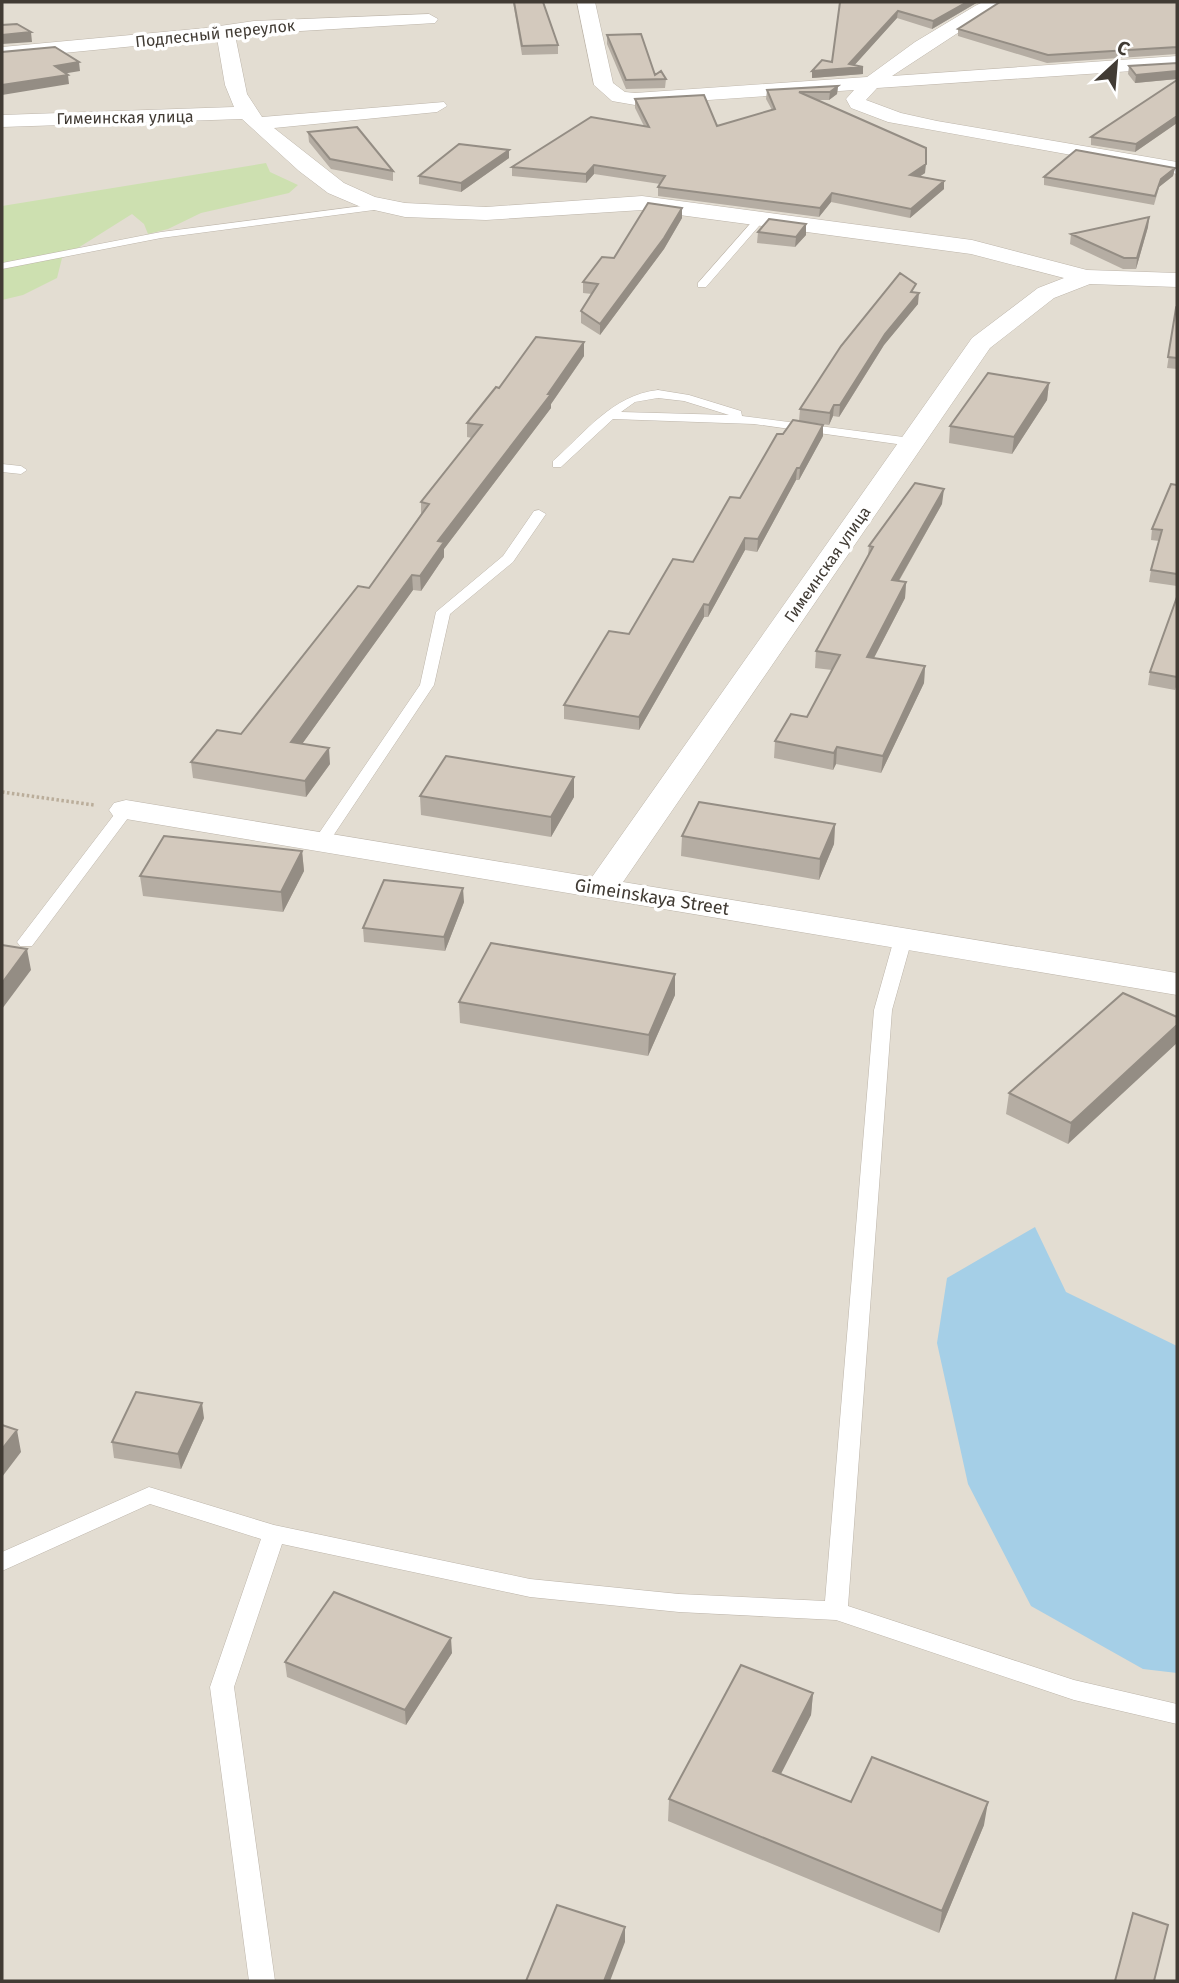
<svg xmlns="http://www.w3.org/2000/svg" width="1179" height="1983" viewBox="0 0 1179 1983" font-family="'Fira Sans',sans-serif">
  <rect width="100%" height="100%" fill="#efebe3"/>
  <path fill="#e3ddd2" d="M2 2H1177V1981H2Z"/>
  <path fill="#cde0b0" d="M266 163 270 172 298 185 289 193 201 213 168 229 148 234 144 224 132 214 62 258 57 278 23 295 2 300V206Z"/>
  <path fill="#a5cfe7" d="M1035 1227 1066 1292 1177 1346V1673L1143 1669 1031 1606 968 1484 937 1343 947 1278Z"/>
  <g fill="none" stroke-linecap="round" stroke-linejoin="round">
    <g stroke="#bdb5aa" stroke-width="1">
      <path id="service" d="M385 203 390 206 389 208 161 238 2 269V263L161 232Z
        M757 216 766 218 706 287H698V283Z
        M658 390 689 395 741 411 742 416 911 438 917 442 911 446 754 424 613 419 561 467H553V461C585 433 612 395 658 390ZM658 398 684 401 729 415 621 412 635 402Z
        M2 464 21 466 27 470 21 474 2 472Z
        M539 510 546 514 513 562 450 614 434 685 327 845H315L313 842 420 685 436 612 503 556 534 511Z
        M126 805 134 810 32 946H20L17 942 20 938 120 807Z
        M903 934 912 939 892 1010 848 1606 1074 1680 1177 1704V1724L1074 1700 836 1620 679 1612 530 1597 282 1544 234 1687 275 1981H249L210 1687 261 1539 150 1504 2 1571V1552L149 1487 274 1525 530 1579 679 1594 825 1601 874 1010 894 939Z"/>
    </g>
    <g stroke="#bdb5aa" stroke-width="1">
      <path id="minor" d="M577 2H595L613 83 625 92 635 93 867 77 915 42 975 6 983 2H1005L892 76 1177 56V68L877 88 866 100 901 113 937 121 1177 162V174L888 122 851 108 846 99 854 90 635 105 612 101 594 85Z
        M429 14 438 19 435 23 235 35 247 94 262 117 444 102 447 106 437 112 274 128 344 183 375 197 405 203 486 207 642 196 972 240 1087 270 1177 273V287L1090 284 1054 298 990 348 623 882 1177 973V995L114 817 109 810 114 803 126 800 592 877 972 338 1038 288 1064 278 971 254 642 210 486 220 405 217 361 207 328 193 299 171 242 119 2 127V115L234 107 225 85 217 38 2 59V47L206 28 254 21Z"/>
    </g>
    <path stroke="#baad9a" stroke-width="3.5" stroke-dasharray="2.5 2.5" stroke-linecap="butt" d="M2 792 94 805"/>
    <use href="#service" fill="#fff" fill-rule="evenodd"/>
    <use href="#minor" fill="#fff" fill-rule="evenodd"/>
  </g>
  <path fill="#b5ada3" d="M513 2H543L558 45V54L522 55Z
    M840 2H978L932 29 897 18 854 65 863 74 812 78 832 62Z
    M1177 2V54L1047 63 958 36V29Z
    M607 35 655 75 666 79 665 88 626 89 607 44Z
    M1177 63V79L1135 83 1128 74 1129 66Z
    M1177 80V123L1135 152 1091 145V137Z
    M838 86 837 94 829 100H816L925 173 920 176 944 181V189L910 218 831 202 819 217 658 196V187L660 184 594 174 586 183 512 176V167L644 126 635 108V99L717 126 772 110 766 99 767 90Z
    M308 132 393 171V181L331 169 309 142Z
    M509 150V158L461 192 419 184V176Z
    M1175 168 1173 176 1159 187 1154 205 1044 185V177Z
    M682 208V218L664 249 600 335 581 323V311L592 294 583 293V282Z
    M1149 217 1148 227 1136 269H1123L1070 244 1071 234Z
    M758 232 806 235 795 247 757 243Z
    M915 293 918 304 884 345 839 417 833 416 829 425 799 421 800 409Z
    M1176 308 1177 309V369L1167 368Z
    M584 342V356L551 404V408L444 549V557L421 591 413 590 302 744 330 764 306 797 193 778 191 762 241 734 369 588 421 514V502L472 438 467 437V423L499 388Z
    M1049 383 1047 400 1012 454 949 443 950 426Z
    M823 436 799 480H796L757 552 745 550 708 617H704L639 730 564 719V705L693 562 740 498Z
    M1177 485V586L1149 582 1151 570 1159 541 1151 540 1152 529Z
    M942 504 899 581 906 582 905 598 874 658 925 666 924 683 881 773 836 764 833 770 774 758 775 741 807 717 832 670 815 668 816 651 868 555 869 546Z
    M1177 597V684L1175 690 1148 685 1150 672Z
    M574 777V797L551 837 421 815 420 796Z
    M835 824 834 844 819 880 681 856 682 836Z
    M302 851 304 871 283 912 143 896 140 876Z
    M464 902 445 951 364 942 363 928Z
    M675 974V995L648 1056 460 1023 459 1002Z
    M1123 993 1068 1144 1006 1114 1009 1093Z
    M204 1418 181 1469 114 1458 112 1442Z
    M452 1653 406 1725 287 1677 285 1662Z
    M813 1693 811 1715 781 1774 851 1802 984 1825 939 1933 668 1821 669 1799Z"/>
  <path fill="#948d84" d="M967 2H978L932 29 933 21Z
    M898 11 897 18 852 68 863 67V74L812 78V71L849 64Z
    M31 32 32 42 2 44V35Z
    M79 62 80 71 56 75 55 66Z
    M1177 71V79L1135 83 1136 75Z
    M68 75 69 84 2 95V85Z
    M838 86 837 94 829 100 830 92Z
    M1177 116V123L1135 152 1136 144Z
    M509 150V158L461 192V183Z
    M926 164 925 173 909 184 910 175Z
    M594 165V174L586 183V174Z
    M1175 168 1173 176 1159 187 1154 205 1161 179Z
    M944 181V189L910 218 911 209Z
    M832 193 831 202 819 217 820 208Z
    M682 208V218L664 249 600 335V324Z
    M1149 217 1148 227 1136 269 1137 258Z
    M806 224V235L795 247 796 237Z
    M919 293 918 304 884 345 839 417 840 405 885 334Z
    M584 342V356L551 404V408L444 549V557L421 591 420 576 438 541 548 394Z
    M1049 383 1047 400 1012 454 1014 437Z
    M834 405 833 416 829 425 830 413Z
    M823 425V436L799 480 800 468Z
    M797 468 796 480 757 552 758 539Z
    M944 489 942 504 890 596 892 580Z
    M745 538V550L708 617 709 605Z
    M412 575 413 590 292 758 291 742Z
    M906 582 905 598 866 673 867 657Z
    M704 604V617L639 730V717Z
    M925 666 924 683 881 773 883 756Z
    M837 747 836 764 833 770 834 753Z
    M329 748 330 764 306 797 305 781Z
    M574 777V797L551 837V817Z
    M835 824 834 844 819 880 820 859Z
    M302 851 304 871 283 912 281 892Z
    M463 888 464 902 445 951 444 937Z
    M27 949 31 970 2 1009V983Z
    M675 974V995L648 1056 649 1035Z
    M1177 1025V1043L1068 1144 1071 1123Z
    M202 1403 204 1418 181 1469 178 1454Z
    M17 1430 21 1452 2 1477V1449Z
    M451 1638 452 1653 406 1725 405 1710Z
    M813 1693 811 1715 771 1793 773 1771Z
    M988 1802 984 1825 939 1933 942 1911Z
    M625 1927V1942L610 1981H604Z"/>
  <path fill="#d3c9bd" stroke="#948d84" stroke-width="2" d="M514 2H543L558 45 522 46Z
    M840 2H967L933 21 898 11 849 64 863 67 812 71 822 60 832 62Z
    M1000 2H1177V47L1048 55 958 29Z
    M17 24 31 32 2 35V25Z
    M641 34 655 75 661 71 666 79 626 80 607 35Z
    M55 47 79 62 55 66 68 75 2 85V52Z
    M1177 63V71L1136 75 1129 66Z
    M1177 80V116L1136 144 1091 137Z
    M838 86 830 92H799L926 148V164L910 175 944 181 911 209 832 193 820 208 658 187 665 176 594 165 586 174 512 167 591 117 649 127 635 99 704 95 717 126 775 109 767 90Z
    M357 127 393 171 330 159 308 132Z
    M459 144 509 150 461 183 419 176Z
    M1076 150 1175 168 1161 179 1155 196 1044 177Z
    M648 203 682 208 664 238 600 324 581 311 598 284 583 282 602 257 614 258Z
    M1149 217 1137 258H1124L1071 234Z
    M769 219 806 224 796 237 758 232Z
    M900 273 916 284 911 292 919 293 885 334 840 405H834L830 413 800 409 841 346Z
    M1176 308 1177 309V358L1168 357Z
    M536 337 584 342 548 394H551L438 541 444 542 420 576 412 575 291 742 329 748 305 781 191 762 217 730 241 734 358 586 369 588 429 504 421 502 482 425 467 423 496 387 499 388Z
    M988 373 1049 383 1014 437 950 426Z
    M793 420 823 425 800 468H797L758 539 745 538 709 605 704 604 639 717 564 705 609 631 629 634 673 559 693 562 730 497 740 498 777 434H783Z
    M915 483 944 489 892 580 906 582 867 657 925 666 883 756 837 747 834 753 775 741 791 714 807 717 840 655 816 651 873 547 869 546Z
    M1171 484 1177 485V574L1151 570 1162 530 1152 529Z
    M1177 597V677L1150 672Z
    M446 756 574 777 551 817 420 796Z
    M699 802 835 824 820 859 682 836Z
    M164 836 302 851 281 892 140 876Z
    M384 880 463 888 444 937 363 928Z
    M491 943 675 974 649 1035 459 1002Z
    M2 945 27 949 2 983Z
    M1123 993 1177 1017V1025L1071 1123 1009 1093Z
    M136 1392 202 1403 178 1454 112 1442Z
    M2 1425 17 1430 2 1449Z
    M334 1592 451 1638 405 1710 285 1662Z
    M741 1665 813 1693 773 1771 851 1802 872 1757 988 1802 942 1911 669 1799Z
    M557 1905 625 1927 604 1981H526Z
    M1133 1913 1168 1925 1154 1981H1115Z"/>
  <g text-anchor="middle" stroke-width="7" stroke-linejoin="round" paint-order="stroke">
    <g font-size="16" fill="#413b34" stroke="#fff">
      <text transform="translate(215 33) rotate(-6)" y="6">Подлесный переулок</text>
      <text transform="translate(125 117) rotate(-1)" y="6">Гимеинская улица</text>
      <text transform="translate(827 564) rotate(-55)" y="6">Гимеинская улица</text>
    </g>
    <g font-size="18" fill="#413b34" stroke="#fff">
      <text transform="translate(652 897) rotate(9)" y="6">Gimeinskaya Street</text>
    </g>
  </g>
  <rect width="1179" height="1983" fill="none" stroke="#413b34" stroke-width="7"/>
  <g transform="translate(1116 63) rotate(26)" stroke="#ffffff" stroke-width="5" paint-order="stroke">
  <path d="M0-5L12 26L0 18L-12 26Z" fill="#413b34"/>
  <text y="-10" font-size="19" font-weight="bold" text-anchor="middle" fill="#413b34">С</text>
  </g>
</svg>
